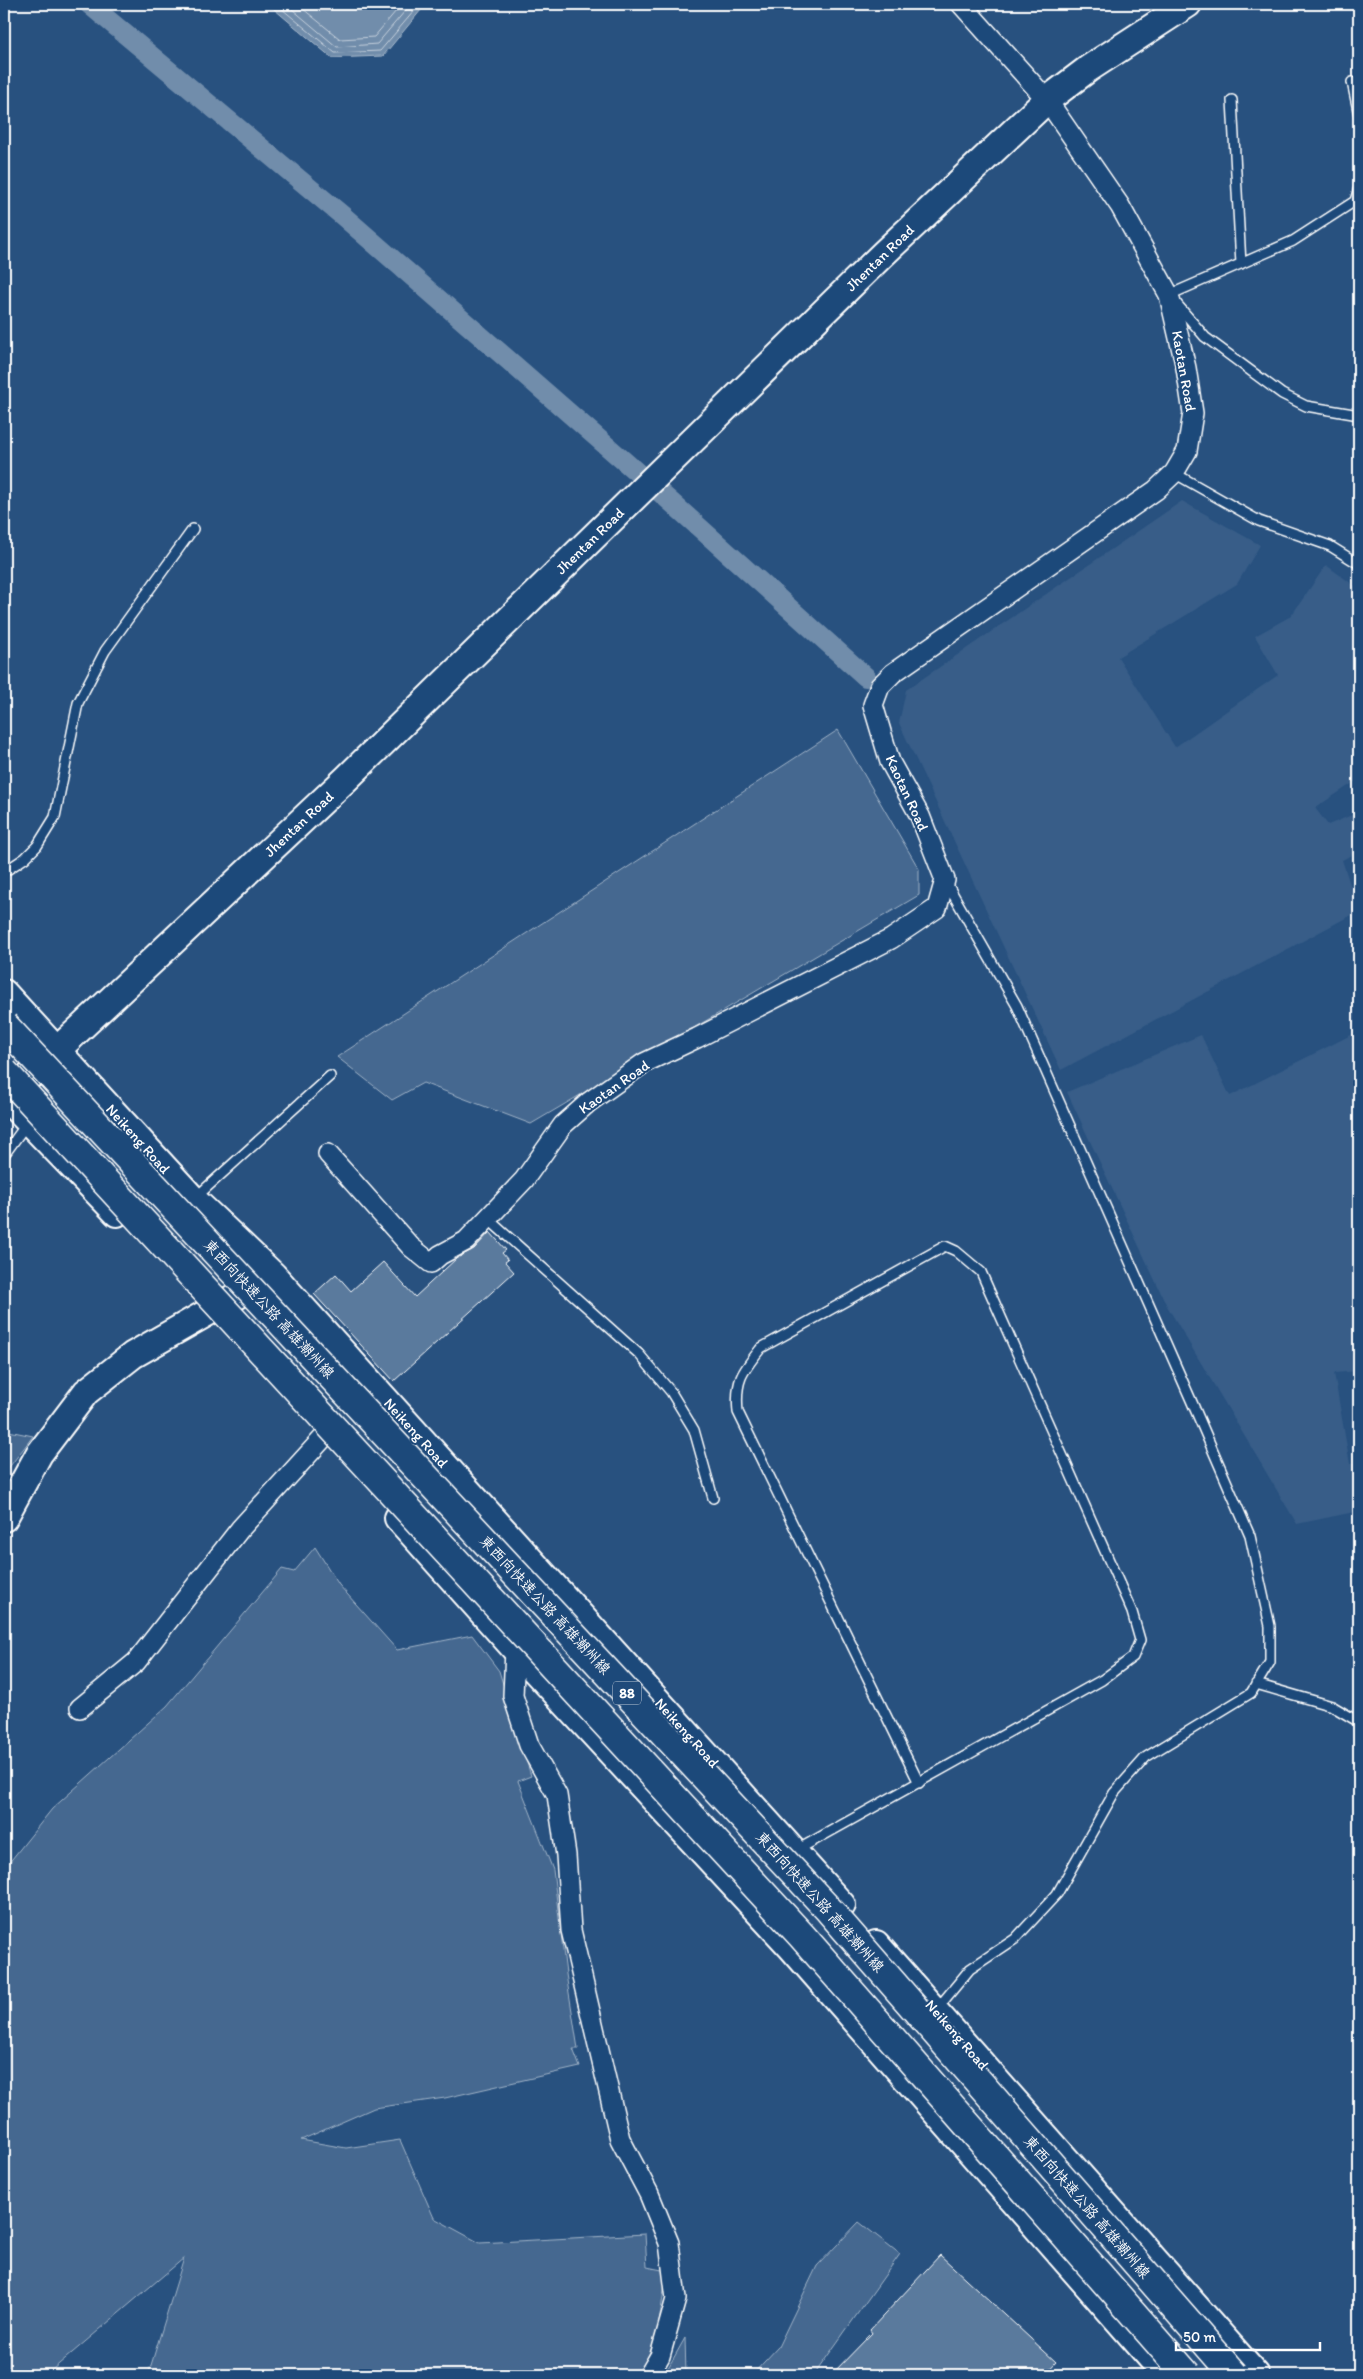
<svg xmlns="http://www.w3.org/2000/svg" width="1363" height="2379" viewBox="0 0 1363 2379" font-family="Itim,'LXGW WenKai TC',sans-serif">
  <rect width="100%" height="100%" fill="#28517f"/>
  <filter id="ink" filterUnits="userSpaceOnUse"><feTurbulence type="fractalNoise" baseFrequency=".02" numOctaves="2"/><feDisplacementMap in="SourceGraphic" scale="10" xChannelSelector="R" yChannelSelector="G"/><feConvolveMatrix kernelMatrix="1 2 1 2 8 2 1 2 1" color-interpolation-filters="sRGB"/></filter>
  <g filter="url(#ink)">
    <path fill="#375d88" d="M1182 501 1260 545 1237 584 1118 657 1175 747 1278 675 1255 636 1291 616 1326 565 1359 589V779L1315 808 1328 825 1359 812V852L1342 860 1359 911 1061 1070 899 723 906 690Z
      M1359 1031V1371L1334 1373 1350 1464 1359 1463V1511L1297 1524 1167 1306 1067 1092 1201 1035 1230 1096Z"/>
    <path fill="#446890" stroke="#a2b4c8" d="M838 730 919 869V895L531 1124 423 1083 392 1100 337 1057Z
      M4 1430 33 1436 4 1474Z
      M315 1547 339 1585 397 1650 472 1635 499 1671 531 1776 518 1781 553 1870 566 1974 578 2049H573L580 2067 445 2098 374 2108 301 2140 346 2148 400 2140 434 2218 480 2243 645 2234 647 2267 667 2271 657 2335 640 2375H148L184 2258 46 2375H4V1869L52 1809 167 1706 282 1569 294 1572Z
      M859 2222 900 2254 814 2375H752L778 2347 817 2266Z
      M685 2338 686 2375H664Z"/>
    <path fill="#718dab" stroke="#aabbcd" d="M268 4H426L383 56 332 58Z"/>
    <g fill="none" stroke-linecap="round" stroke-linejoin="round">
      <path stroke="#c6d1dd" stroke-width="1" d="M276 4 335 53 380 51 420 4
        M286 4 337 47 377 44 411 4
        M297 4 340 39 374 37 402 4"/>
      <path stroke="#718dab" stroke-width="20" d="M89 4 343 216 671 502 866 677"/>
    </g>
    <path fill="#5a7a9d" stroke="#fff" d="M490 1232 506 1250 502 1253 508 1260 505 1262 514 1272 394 1381 314 1294 336 1274 351 1291 383 1262 415 1297 457 1258 474 1249Z
      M940 2255 1056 2362 1044 2375H831L872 2333 870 2330Z"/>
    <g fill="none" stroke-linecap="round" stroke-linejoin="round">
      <g stroke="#fff" stroke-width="12">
        <path id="lane" d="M1352 82 1359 115
          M1232 100 1241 264
          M1355 201 1359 188
          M1359 202 1355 201 1293 241 1169 295 1205 337 1282 394 1306 406 1359 415
          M1174 473 1259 521 1330 546 1359 564
          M4 872 25 858 37 846 55 817 78 703 105 651 193 529
          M4 1155 28 1122
          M195 1198 330 1076
          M487 1218 639 1354 671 1392 694 1430 713 1498
          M1256 1684 1332 1706 1359 1722
          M797 1850 1102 1680 1133 1657 1140 1640 1132 1612 981 1272 956 1251 945 1246 761 1348C742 1372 735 1380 738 1412L919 1783
          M936 2010 970 1969 1015 1939 1057 1894 1114 1793 1146 1757 1251 1693 1270 1662V1626L1250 1536 1191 1400 1017 1006 946 882"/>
      </g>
      <g stroke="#fff" stroke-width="22">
        <path id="street" d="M328 1154 411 1247 431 1263 440 1255 466 1241 524 1180 563 1125 589 1102 644 1063 697 1038 891 939 937 908 945 880 920 816 890 762 873 705 880 686 893 673 1156 490 1174 473 1187 451 1193 413 1186 368 1169 295 1120 206 1047 100 961 4
          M515 1649 513 1696 529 1745 557 1795 566 1855 571 1930 620 2139 649 2194 669 2243 676 2299 660 2356 649 2375
          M80 1708 136 1662 240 1529 325 1436"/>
      </g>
      <g stroke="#fff" stroke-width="30">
        <path id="secondary" d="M4 993 193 1199 273 1275 842 1905
          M4 1096 117 1213
          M6 1098 346 779 883 254 1047 100 1088 69 1188 4
          M4 1518 39 1454 86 1392 133 1355 268 1278
          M398 1518 515 1649 791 1947 1166 2375
          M876 1944 1256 2375"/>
      </g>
      <use href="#lane" stroke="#1f4a7a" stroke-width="9"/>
      <use href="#street" stroke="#1f4a7a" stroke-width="19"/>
      <use href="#secondary" stroke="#1f4a7a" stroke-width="26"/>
      <g stroke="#fff" stroke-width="31" stroke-linecap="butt">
        <path id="highway-bridge" d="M4 1025 829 1910 1234 2375
          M4 1072 802 1936 1187 2375"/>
      </g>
      <use href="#highway-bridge" stroke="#1f4a7a" stroke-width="28"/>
    </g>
  </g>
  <g text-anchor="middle" stroke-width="4" stroke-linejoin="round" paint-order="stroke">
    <rect fill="#1f4a7a" stroke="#bcc9d7" stroke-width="1" x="613" y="1681.5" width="28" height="23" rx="4"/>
    <g font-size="14" font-weight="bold" fill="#fff">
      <text x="627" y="1698">88</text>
    </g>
    <g font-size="15" fill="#fff" stroke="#1f4a7a">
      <text transform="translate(880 258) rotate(-44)" y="5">Jhentan Road</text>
      <text transform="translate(1184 371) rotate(80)" y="5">Kaotan Road</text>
      <text transform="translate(590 541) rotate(-44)" y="5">Jhentan Road</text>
      <text transform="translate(907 793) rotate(65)" y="5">Kaotan Road</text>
      <text transform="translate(299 824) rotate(-43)" y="5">Jhentan Road</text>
      <text transform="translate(614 1087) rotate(-35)" y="5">Kaotan Road</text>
      <text transform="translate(138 1139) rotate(48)" y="5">Neikeng Road</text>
      <text transform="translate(269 1309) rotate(47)" y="5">東西向快速公路 高雄潮州線</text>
      <text transform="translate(416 1433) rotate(48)" y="5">Neikeng Road</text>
      <text transform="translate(545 1605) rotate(47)" y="5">東西向快速公路 高雄潮州線</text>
      <text transform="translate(687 1733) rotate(48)" y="5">Neikeng Road</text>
      <text transform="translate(820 1902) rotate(48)" y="5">東西向快速公路 高雄潮州線</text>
      <text transform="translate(957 2035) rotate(49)" y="5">Neikeng Road</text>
      <text transform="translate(1087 2207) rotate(49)" y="5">東西向快速公路 高雄潮州線</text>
    </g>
  </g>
  <rect width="1363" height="2379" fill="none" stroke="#1f4a7a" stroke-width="20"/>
  <rect x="10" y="10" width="1343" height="2359" fill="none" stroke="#fff" stroke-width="2" filter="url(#ink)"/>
  <path d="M1176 2342v8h144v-8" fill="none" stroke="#ffffff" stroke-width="2.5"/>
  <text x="1183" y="2342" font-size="15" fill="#ffffff" stroke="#1f4a7a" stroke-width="4" paint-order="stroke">50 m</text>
</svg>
